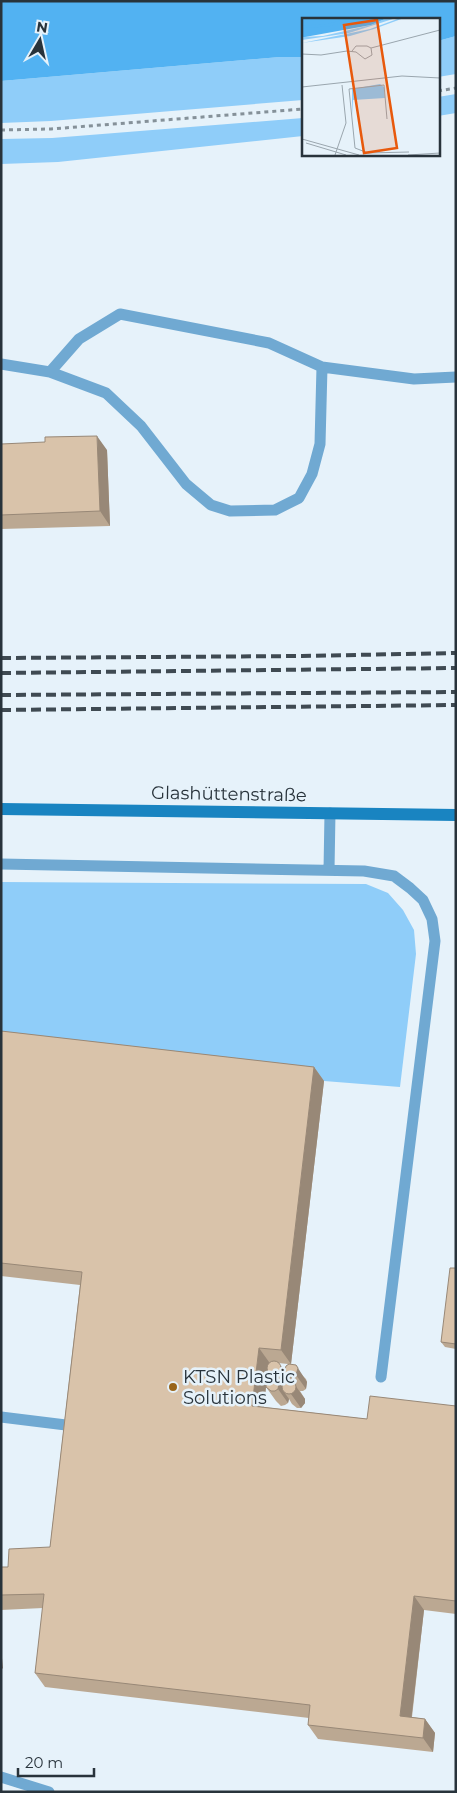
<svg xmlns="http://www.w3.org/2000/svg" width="457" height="1793" viewBox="0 0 457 1793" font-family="Montserrat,sans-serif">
  <rect width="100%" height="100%" fill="#e6f2fa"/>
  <path fill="#8fcdf9" d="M456 36V74L438 77V41Z
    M280 57H303V100L51 121 1 123V81Z
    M456 94V113L438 116V97Z
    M303 118V136L58 162 1 164V139L52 138Z
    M1 882 366 884 388 893 403 910 414 930 416 954 400 1087 324 1081 1 1044Z"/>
  <path fill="#52b2f2" d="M1 1H456V36L438 41V19H303V57H280L1 81Z"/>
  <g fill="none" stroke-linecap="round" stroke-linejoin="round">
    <path stroke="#859199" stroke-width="3" stroke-dasharray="4 4" stroke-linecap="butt" d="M438 91 456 88
      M1 130 51 129 303 109"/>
    <path stroke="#70a9d2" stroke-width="11" d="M1 364 50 372 106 393 141 426 186 484 211 505 230 511 275 510 299 498 312 474 320 444 322 367 269 343 120 314 79 339 50 372
      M322 367 414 379 456 377
      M1 864 364 871 394 876 410 888 423 900 432 919 435 941 381 1377
      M329 870 330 813
      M1 1417 74 1426
      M1 1777 49 1792"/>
    <path stroke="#1984c1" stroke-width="12" d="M1 809 456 815"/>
    <path stroke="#3f4a52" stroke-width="4" stroke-dasharray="10 5" stroke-linecap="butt" d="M1 658 302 656 456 653
      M1 673 456 668
      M1 695 456 692
      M1 710 456 705"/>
  </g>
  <path fill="#bba892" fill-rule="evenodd" d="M1 444 107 450 110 526 1 529Z
    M1 1031 314 1067 324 1081 291 1364 306 1379 307 1382 306 1389 303 1391H300L305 1399V1403L301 1408H297L292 1404 289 1399 288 1403 285 1405 281 1406 276 1401 266 1387 264 1407 367 1419 456 1406V1614L424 1610 412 1717 425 1719 435 1733 433 1752 318 1739 308 1725 309 1718 45 1687 35 1673 43 1608 1 1610V1567H8L50 1547 80 1285 1 1276ZM278 1363 288 1364 285 1371ZM268 1371 273 1379 267 1383Z
    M456 1268V1349L445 1347 441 1342Z"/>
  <path fill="#988877" d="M97 436 107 450 110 526 100 511Z
    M314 1067 324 1081 291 1364 281 1350Z
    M259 1348 269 1362 262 1420 252 1406Z
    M296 1365 307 1382 306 1389 296 1375Z
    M281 1366 288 1376 284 1373 291 1382 290 1387 280 1373Z
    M277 1379 288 1394 282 1389 289 1399 288 1403 278 1389Z
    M295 1385 305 1399V1403L301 1408 291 1394Z
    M414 1596 424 1610 410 1730 400 1716Z
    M1 1647 3 1669 1 1667Z
    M425 1719 435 1733 433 1752 423 1738Z"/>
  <path fill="#d9c3aa" stroke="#988877" d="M97 436 100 511 1 515V444L45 442V437Z
    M1 1031 314 1067 281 1350 259 1348 252 1406 367 1419 370 1396 456 1406V1601L414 1596 400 1716 425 1719 423 1738 308 1725 310 1705 35 1673 44 1594 1 1595V1567H8L9 1549 50 1547 82 1272 1 1263Z
    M450 1268H456V1344L441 1342Z
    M267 1368a7 7 0 1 1 14 0a7 7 0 1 1-14 0Z
    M289 1364 296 1365 298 1368 296 1375 293 1377H290L284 1373 286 1366Z
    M270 1378 277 1379 279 1383 278 1389 275 1391H271L266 1387 267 1380Z
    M282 1387a7 7 0 1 1 14 0a7 7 0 1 1-14 0Z"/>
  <circle fill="#99651b" stroke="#e6f2fa" stroke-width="2" cx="173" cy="1387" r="5"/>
  <g text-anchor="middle" stroke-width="5" stroke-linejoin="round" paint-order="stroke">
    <g font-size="18" fill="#28333b" stroke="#e6f2fa">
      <text transform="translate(229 794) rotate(1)" y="6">Glashüttenstraße</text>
    </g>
    <g font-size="18" fill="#28333b" stroke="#e6f2fa" text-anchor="start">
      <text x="183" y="1383">KTSN Plastic<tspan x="183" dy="21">Solutions</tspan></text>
    </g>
  </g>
  <g transform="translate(302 18)">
    <rect width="138" height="138" fill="#e6f2fa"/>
    <path d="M85 0H94L47 15 0 22V19L21 18 69 7ZM98 0H102L72 11 48 18 0 25 68 11ZM78 66 82 69 83 80 51 82 50 98V71Z" fill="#8fcdf9"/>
    <path d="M0 0H85L69 7 3 19H0Z" fill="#52b2f2"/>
    <path fill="none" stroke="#52b2f2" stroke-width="2.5" d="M0 9 27 7 52 0"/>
    <path fill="none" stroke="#9aa6ae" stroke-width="1" d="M69 30 138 12M0 36 19 37 45 33 54 34 63 41 70 37 69 30 65 28H54L50 33M0 69 100 58 138 60M85 101 82 67 47 71 53 130 66 135 107 134M0 121 57 137M4 125 44 137M33 137 44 105 40 67M106 137 138 135"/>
    <path fill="#e8590c" fill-opacity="0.15" stroke="#e8590c" stroke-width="2.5" d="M75 2 95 130 62 135 42 7Z"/>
    <rect width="138" height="138" fill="none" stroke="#28333b" stroke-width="2.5"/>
  </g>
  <rect width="457" height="1793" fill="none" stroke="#28333b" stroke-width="5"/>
  <g transform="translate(40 40) rotate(9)" stroke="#e6f2fa" stroke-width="4" paint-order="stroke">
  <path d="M0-4L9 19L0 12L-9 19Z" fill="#28333b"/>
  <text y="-8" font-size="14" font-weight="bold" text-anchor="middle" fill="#28333b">N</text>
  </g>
  <path d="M18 1768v8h76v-8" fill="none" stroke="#28333b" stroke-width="2.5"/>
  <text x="25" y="1768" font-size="15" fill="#28333b" stroke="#e6f2fa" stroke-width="4" paint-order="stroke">20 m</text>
</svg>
